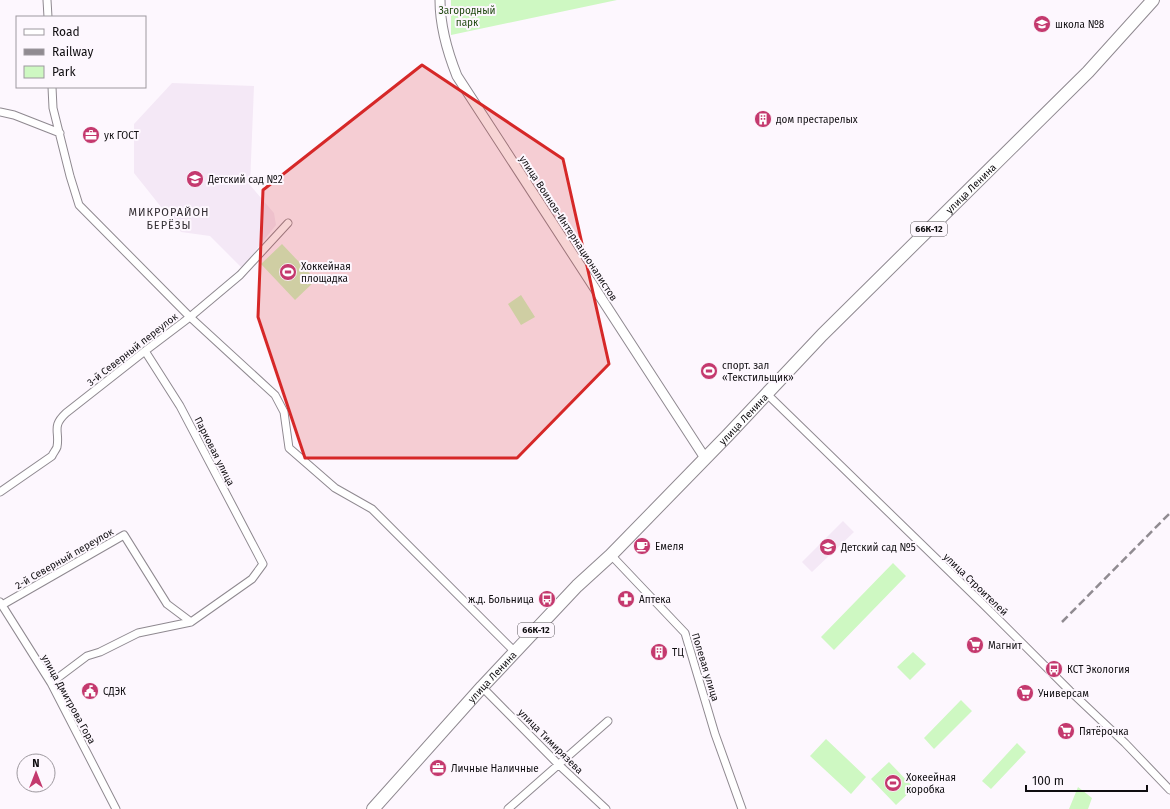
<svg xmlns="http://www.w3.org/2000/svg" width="1170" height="809" viewBox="0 0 1170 809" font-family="'Fira Sans',sans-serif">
  <rect width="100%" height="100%" fill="#fdf7fe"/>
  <path fill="#f4e8f6" d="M172 83 254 86 250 185 274 213 276 225 242 268 210 236 181 232 134 173V124Z
    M843 521 854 532 812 572 802 562Z"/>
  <path fill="#cef8c2" d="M451 0H617L451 35Z
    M282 244 316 280 295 300 261 264Z
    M521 295 535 317 521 325 508 304Z
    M893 563 906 576 834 650 821 637Z
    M913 652 926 664 910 680 897 667Z
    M961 700 972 711 934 749 924 738Z
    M826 739 866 777 851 794 810 756Z
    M1017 743 1026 752 991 789 982 781Z
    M889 762 914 788 896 805 871 779Z
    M1078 787 1092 798 1088 809H1069Z"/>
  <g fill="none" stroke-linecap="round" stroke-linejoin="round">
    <g stroke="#8f8990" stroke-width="9">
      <path id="minor" d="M47 0 48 17
        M52 87 53 108 70 176 79 205 190 317 275 395 284 412 289 448 335 488 372 509 515 652
        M0 112 14 115 60 133
        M767 394 984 605 1070 691 1125 743 1170 790
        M0 492 52 456C53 453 56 450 57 447 60 431 51 427 66 413L145 351 190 317 240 275 288 223
        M611 555 685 633 715 734 742 809
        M0 602 51 683 116 809
        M2 605 124 535 167 604 191 622
        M51 683 87 656 100 652 138 633 191 622 252 579 263 564 180 406 145 351
        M482 687 559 765 606 809
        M508 809 608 721"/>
    </g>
    <g stroke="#8f8990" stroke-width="11">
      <path id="tertiary" d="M440 0C440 27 447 51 457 76L705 458"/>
    </g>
    <g stroke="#8f8990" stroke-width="14">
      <g id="primary">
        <path id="s1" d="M373 809 482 687 577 586 611 555 728 435 822 335 1088 72 1153 0"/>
      </g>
    </g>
    <use href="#minor" stroke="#fff" stroke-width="7"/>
    <use href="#tertiary" stroke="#fff" stroke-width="9"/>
    <use href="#primary" stroke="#fff" stroke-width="12"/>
    <path stroke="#908b91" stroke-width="2.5" stroke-dasharray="8 4" stroke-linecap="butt" d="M1062 622 1170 513"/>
  </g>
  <path fill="#d62828" fill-opacity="0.2" stroke="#d62828" stroke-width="3" stroke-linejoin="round" d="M422 65 563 159 609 364 517 458H305L258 317 263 190Z"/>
  <defs>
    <g id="school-disc" transform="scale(0.9)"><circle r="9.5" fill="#c4396e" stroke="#fdf7fe"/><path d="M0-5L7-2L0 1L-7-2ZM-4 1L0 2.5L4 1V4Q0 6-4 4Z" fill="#fff"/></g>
    <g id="building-disc" transform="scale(0.9)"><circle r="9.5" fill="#c4396e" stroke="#fdf7fe"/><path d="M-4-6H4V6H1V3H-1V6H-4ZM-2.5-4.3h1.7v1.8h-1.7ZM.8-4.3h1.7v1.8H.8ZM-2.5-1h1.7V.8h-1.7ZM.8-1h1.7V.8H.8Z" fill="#fff"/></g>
    <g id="office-disc" transform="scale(0.9)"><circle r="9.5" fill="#c4396e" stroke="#fdf7fe"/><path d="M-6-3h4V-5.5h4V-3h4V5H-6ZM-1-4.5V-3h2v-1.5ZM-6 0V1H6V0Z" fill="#fff"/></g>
    <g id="stadium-disc" transform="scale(0.9)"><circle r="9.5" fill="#c4396e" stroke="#fdf7fe"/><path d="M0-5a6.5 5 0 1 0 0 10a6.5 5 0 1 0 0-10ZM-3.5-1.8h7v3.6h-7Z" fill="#fff"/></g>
    <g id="cafe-disc" transform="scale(0.9)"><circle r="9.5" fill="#c4396e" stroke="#fdf7fe"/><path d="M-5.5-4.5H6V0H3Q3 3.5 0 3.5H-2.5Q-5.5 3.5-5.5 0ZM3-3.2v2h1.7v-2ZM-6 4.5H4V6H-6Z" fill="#fff"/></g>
    <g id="bus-disc" transform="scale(0.9)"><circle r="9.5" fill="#c4396e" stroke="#fdf7fe"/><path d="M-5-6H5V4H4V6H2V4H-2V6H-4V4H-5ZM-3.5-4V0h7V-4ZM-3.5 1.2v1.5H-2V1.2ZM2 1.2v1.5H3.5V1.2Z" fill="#fff"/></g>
    <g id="pharmacy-disc" transform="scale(0.9)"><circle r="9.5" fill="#c4396e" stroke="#fdf7fe"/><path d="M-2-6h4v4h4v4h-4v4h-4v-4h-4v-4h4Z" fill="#fff"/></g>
    <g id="supermarket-disc" transform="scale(0.9)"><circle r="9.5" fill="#c4396e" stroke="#fdf7fe"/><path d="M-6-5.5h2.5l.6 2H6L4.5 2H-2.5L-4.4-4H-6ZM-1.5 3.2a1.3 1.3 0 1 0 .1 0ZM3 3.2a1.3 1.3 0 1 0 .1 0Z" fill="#fff"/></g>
    <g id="civic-disc" transform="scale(0.9)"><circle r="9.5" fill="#c4396e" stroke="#fdf7fe"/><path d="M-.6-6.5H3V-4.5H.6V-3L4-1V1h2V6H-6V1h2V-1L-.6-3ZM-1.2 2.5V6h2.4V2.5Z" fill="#fff"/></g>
  </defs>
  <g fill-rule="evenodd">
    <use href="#school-disc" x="1042" y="24"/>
    <use href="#building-disc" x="763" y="119"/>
    <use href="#office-disc" x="91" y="135"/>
    <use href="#school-disc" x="195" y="179"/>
    <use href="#stadium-disc" x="288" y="272"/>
    <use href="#stadium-disc" x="709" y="371"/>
    <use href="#cafe-disc" x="642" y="546"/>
    <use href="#school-disc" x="828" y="547"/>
    <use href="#bus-disc" x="547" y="599"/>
    <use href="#pharmacy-disc" x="626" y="599"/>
    <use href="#supermarket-disc" x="975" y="645"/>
    <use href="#building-disc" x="659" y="652"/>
    <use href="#bus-disc" x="1054" y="669"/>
    <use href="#civic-disc" x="90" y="691"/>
    <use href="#supermarket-disc" x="1025" y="693"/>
    <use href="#supermarket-disc" x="1066" y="731"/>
    <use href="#office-disc" x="438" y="768"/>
    <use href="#stadium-disc" x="893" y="783"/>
  </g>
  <g text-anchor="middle" stroke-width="4" stroke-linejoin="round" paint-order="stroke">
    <g fill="#fdf7fe" stroke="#565357" stroke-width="1">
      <rect x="911" y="222" width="36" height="14" rx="3"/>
      <rect x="518" y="623" width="36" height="14" rx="3"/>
    </g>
    <g font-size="9" font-weight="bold" fill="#0f0d10">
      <text x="929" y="232">66К-12</text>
      <text x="536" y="633">66К-12</text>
    </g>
    <g font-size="10" fill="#1f480f" stroke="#fdf7fe">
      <text x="467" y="14">Загородный<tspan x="467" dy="12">парк</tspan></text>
    </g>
    <g font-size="10" fill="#0f0d10" stroke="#fdf7fe" text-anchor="start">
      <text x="1055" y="28">школа №8</text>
      <text x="776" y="123">дом престарелых</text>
      <text x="104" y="139">ук ГОСТ</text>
      <text x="208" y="183">Детский сад №2</text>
      <text x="301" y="270">Хоккейная<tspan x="301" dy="12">площадка</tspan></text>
      <text x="722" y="369">спорт. зал<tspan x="722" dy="12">«Текстильщик»</tspan></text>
      <text x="655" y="550">Емеля</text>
      <text x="841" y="551">Детский сад №5</text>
      <text x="534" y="603" text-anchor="end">ж.д. Больница</text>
      <text x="639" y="603">Аптека</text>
      <text x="988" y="649">Магнит</text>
      <text x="672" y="656">ТЦ</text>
      <text x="1067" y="673">КСТ Экология</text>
      <text x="103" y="695">СДЭК</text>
      <text x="1038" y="697">Универсам</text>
      <text x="1079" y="735">Пятёрочка</text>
      <text x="451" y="772">Личные Наличные</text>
      <text x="906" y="781">Хокеейная<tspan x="906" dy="12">коробка</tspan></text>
    </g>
    <g font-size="10" fill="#0f0d10" stroke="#fdf7fe">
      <text dy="4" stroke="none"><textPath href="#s1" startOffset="862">улица Ленина</textPath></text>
      <text transform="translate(569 228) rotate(57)" y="4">улица Воинов-Интернационалистов</text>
      <text transform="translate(132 349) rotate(-38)" y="4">3-й Северный переулок</text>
      <text dy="4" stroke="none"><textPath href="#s1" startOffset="538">улица Ленина</textPath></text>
      <text transform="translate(215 451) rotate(63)" y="4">Парковая улица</text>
      <text transform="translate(64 558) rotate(-30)" y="4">2-й Северный переулок</text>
      <text transform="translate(976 584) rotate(44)" y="4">улица Строителей</text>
      <text transform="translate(706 667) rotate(73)" y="4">Полевая улица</text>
      <text dy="4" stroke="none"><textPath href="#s1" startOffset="178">улица Ленина</textPath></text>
      <text transform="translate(69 699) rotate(61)" y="4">улица Дмитрова Гора</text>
      <text transform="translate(551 741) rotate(45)" y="4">улица Тимирязева</text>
    </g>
    <g font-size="11" letter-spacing="1" fill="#322d32" stroke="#fdf7fe">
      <text x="169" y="216">МИКРОРАЙОН<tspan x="169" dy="13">БЕРЁЗЫ</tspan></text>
    </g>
  </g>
  <rect x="16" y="16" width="130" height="72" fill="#fdf7fe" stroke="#9e999f"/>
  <rect x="24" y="29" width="20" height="6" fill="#ffffff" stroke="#9e999f"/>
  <text x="52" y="36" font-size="12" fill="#0f0d10">Road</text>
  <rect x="24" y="49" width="20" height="6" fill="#908b91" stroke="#9e999f"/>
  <text x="52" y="56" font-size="12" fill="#0f0d10">Railway</text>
  <rect x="24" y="66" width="20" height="12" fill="#cef8c2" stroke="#9e999f"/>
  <text x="52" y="76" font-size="12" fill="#0f0d10">Park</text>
  <g transform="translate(36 773)"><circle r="19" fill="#fdf7fe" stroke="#9e999f"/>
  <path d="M0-3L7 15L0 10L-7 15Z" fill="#c4396e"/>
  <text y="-6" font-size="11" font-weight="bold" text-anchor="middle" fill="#0f0d10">N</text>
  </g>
  <path d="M1026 785v6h121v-6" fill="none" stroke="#0f0d10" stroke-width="2"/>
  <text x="1032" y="785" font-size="12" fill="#0f0d10" stroke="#fdf7fe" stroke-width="3" paint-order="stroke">100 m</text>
</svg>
